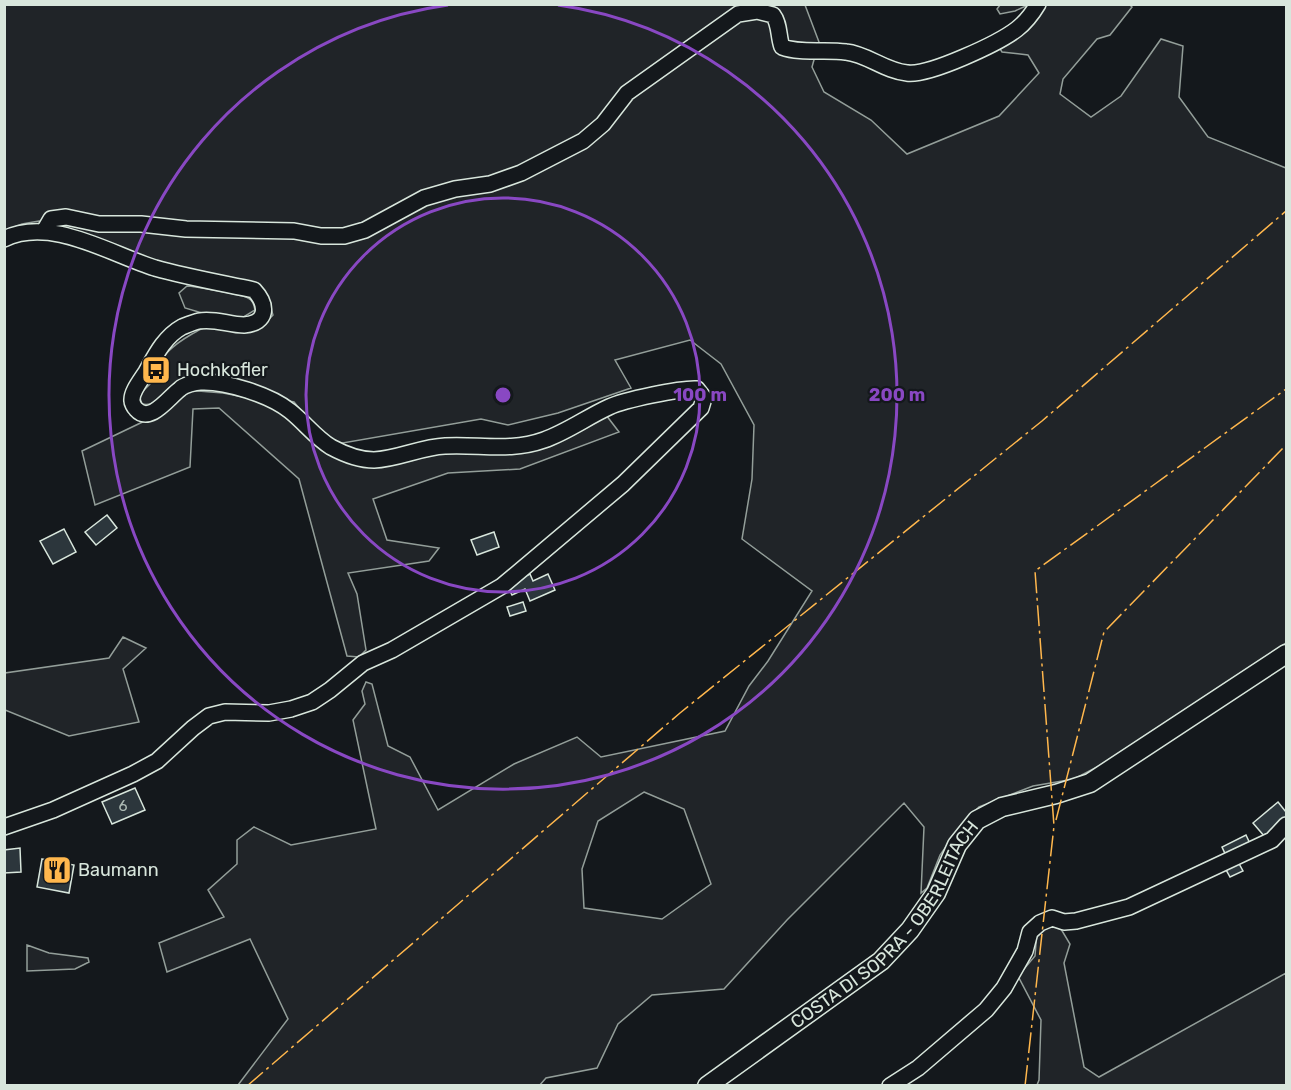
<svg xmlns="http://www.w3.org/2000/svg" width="1291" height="1090" viewBox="0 0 1291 1090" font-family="Rubik,sans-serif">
  <rect width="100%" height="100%" fill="#14181c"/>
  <path fill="#202428" stroke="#939e99" stroke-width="1.5" fill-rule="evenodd" d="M5 5H805L819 42 812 67 824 92 871 120 907 154 999 116 1039 73 1028 55 1002 52 997 44 1042 5H1130L1132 7 1110 35 1097 39 1063 79 1060 94 1091 117 1121 96 1161 39 1183 46 1179 97 1208 137 1286 168V643L1099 766 1074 779 1033 786 979 807 962 824 940 855 927 888 921 893 924 827 904 803 787 920 724 989 652 995 618 1024 597 1068 546 1078 539 1086 238 1085 288 1019 250 939 167 972 159 943 224 917 208 890 237 864V840L254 827 291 845 376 829 353 720 365 704 362 691 366 682 372 684 388 746 410 757 438 810 514 764 577 737 601 757 725 731 749 686 768 661 812 591 742 539 752 479 754 425 721 364 690 340 615 360 631 388 558 413 508 425 481 419 337 444 311 423 294 402 183 381C178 383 172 385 168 389 160 396 155 407 142 404L139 395 151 383 150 376C162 356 171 346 192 334 196 332 200 329 204 328 234 323 250 342 273 315L269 302 203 274 138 255 60 225 39 221 22 224 5 231ZM644 792 684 809 711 884 662 919 584 908 582 869 598 821Z
    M1000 5V4L1028 5 1015 11 1000 14 997 9Z
    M187 286C194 286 242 295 248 298 253 300 254 305 255 310L242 318 202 313 185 308 179 293Z
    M186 390 223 393 258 400 279 408 326 450 422 455 450 453 509 452 606 415 619 432 520 469 448 473 373 499 387 540 439 548 429 561 348 573 357 594 366 650 359 657 347 656 299 479 219 408 193 409 190 467 95 505 82 451 155 416Z
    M123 637 146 648 123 669 139 722 69 736 5 710V673L109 658Z
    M1058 924 1070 944 1064 963 1084 1067 1099 1077 1286 973V1085H1037L1039 1080 1041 1020 1018 976 1035 956 1037 931 1047 925Z
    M27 945 49 953 88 958 89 962 75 969 27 971Z"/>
  <path fill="#2c363c" stroke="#d8e6dc" stroke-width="1.5" d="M107 515 117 528 96 545 85 532Z
    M64 529 76 552 53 564 40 541Z
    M494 532 499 547 477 555 471 540Z
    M530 574 533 581 548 574 555 590 530 601 525 589 512 595 507 585Z
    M523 602 526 611 510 616 507 607Z
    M135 788 145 810 112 824 102 802Z
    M1278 802 1286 812V818L1265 837 1253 823Z
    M1246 835 1252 848 1228 860 1222 847Z
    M20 848 21 872 4 873V850Z
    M42 859 74 865 69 893 37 887Z
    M1237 860 1243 871 1230 877 1224 866Z"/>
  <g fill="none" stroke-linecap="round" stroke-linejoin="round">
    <g stroke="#d8e6dc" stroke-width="18">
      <path id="minor" d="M44 231 51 219 66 217 99 224H141L186 229 294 231 321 236H344L365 230 424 198 455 189 490 184 521 173 583 141 603 124 627 93 738 14 757 11 773 15C780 24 778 36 782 47 801 54 825 49 846 52 867 54 885 71 907 73 929 76 999 43 1017 29 1026 22 1032 14 1038 4
        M4 239C51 216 110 254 155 268 187 277 221 283 254 290 268 305 268 323 244 325 229 325 215 318 199 321 194 322 187 325 182 327 164 337 155 356 146 372 141 380 131 392 132 401 132 403 134 407 136 409 150 425 169 397 180 389 184 385 195 382 201 382 226 381 270 395 290 411 304 422 316 438 331 447 344 454 358 460 374 460 398 459 421 447 445 446 479 444 511 452 544 440 567 432 587 417 609 407 624 400 680 388 697 389L704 398 701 408 623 484 502 586 392 650 363 663 330 690 312 702 291 709 269 713 225 712 209 716 193 728 157 761 133 774 53 810 4 827
        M890 1086 918 1068 986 1010 1004 988 1025 951 1030 932 1040 923 1052 918 1064 922 1076 921 1129 907 1272 840 1286 825"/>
    </g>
    <g stroke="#d8e6dc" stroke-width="21">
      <g id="major">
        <path id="s1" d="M707 1086 881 961 910 930 936 893 957 845 977 820 1002 807 1056 794 1090 783 1286 654"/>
      </g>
    </g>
    <use href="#minor" stroke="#14181c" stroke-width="15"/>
    <use href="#major" stroke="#14181c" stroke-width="18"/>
    <path stroke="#ffb74d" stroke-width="1.5" stroke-dasharray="21 4.5 3 4.5" stroke-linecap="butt" d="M1056 820 1104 632 1286 445
      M247 1086 680 713 1042 421 1286 211
      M1025 1086 1054 826 1035 571 1286 389"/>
  </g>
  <g fill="none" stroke="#8948c3" stroke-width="3">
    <circle cx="503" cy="395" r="197"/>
    <path d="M558 5A394 394 0 1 1 448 5"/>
  </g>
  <defs>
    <g id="bus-square" transform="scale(1.5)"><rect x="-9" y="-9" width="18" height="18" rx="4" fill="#ffb74d" stroke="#14181c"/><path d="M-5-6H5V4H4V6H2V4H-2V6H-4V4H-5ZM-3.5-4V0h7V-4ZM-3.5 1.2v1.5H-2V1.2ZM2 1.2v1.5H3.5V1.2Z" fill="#111"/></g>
    <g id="restaurant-square" transform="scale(1.5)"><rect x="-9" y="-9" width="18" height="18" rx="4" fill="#ffb74d" stroke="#14181c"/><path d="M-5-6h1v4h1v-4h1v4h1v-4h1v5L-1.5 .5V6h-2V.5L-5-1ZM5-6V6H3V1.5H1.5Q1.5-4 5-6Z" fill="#111"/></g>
  </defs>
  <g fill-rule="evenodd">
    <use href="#bus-square" x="156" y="370"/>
    <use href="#restaurant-square" x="57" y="870"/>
  </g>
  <g text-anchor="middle" stroke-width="4.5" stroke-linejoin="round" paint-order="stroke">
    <g font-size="15" fill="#adbab4">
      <text x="123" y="811">6</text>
    </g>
    <g font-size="18" fill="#d8e6dc" stroke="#14181c" text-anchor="start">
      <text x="177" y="376">Hochkofler</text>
      <text x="78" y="876">Baumann</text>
    </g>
    <g font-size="18" fill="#d8e6dc" stroke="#14181c">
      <text dy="6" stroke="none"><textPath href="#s1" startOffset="244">COSTA DI SOPRA - OBERLEITACH</textPath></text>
    </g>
  </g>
  <circle cx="503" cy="395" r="9" fill="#8948c3" stroke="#14181c" stroke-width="3"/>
  <g font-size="18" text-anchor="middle" font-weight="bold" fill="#8948c3" stroke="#14181c" stroke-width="4.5" stroke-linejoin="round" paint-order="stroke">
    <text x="700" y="401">100 m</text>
    <text x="897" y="401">200 m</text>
  </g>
  <rect width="1291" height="1090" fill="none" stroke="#d8e6dc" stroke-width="12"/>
</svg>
